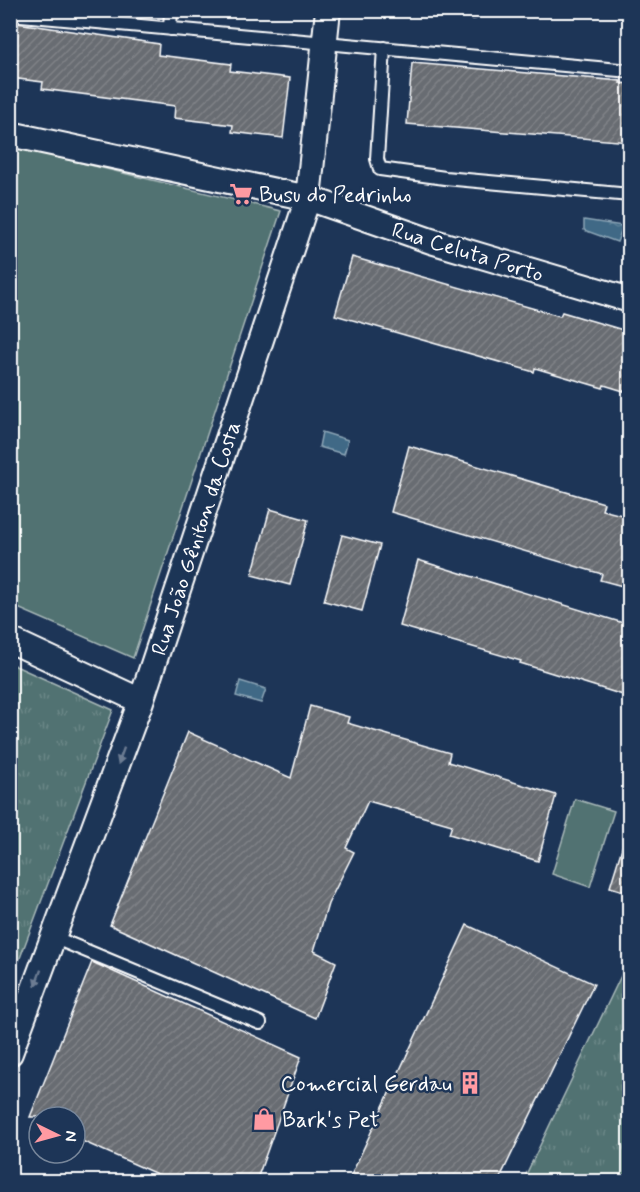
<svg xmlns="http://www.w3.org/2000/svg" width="640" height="1192" viewBox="0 0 640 1192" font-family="Mynerve,sans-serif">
  <defs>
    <pattern id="grass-tufts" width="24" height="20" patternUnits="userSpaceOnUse" patternTransform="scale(1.5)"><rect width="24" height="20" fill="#517272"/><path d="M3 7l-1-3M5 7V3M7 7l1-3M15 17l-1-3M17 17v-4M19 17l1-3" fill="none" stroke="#6b8787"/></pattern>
    <pattern id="water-ripples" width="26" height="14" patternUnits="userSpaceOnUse" patternTransform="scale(1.5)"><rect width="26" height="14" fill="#3f6986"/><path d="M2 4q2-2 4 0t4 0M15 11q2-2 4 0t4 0" fill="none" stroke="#5c8098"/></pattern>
    <pattern id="building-hatch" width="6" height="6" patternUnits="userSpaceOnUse" patternTransform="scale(1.5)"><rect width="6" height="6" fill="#686c72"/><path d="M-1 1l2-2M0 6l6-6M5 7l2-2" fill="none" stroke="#7f8287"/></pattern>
  </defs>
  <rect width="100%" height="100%" fill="#1d3557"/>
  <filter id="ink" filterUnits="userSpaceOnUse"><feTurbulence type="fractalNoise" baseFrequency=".0167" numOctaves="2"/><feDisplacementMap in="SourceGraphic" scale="12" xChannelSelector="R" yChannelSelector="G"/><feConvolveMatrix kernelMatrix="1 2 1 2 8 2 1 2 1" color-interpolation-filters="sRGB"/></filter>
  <g filter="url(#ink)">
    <path fill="url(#grass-tufts)" stroke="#a8b8b8" stroke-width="1.5" d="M11 664 113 710 11 982Z
      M629 959V1181H523Z"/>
    <path fill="#517272" stroke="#a8b8b8" stroke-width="1.5" d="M11 146 281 211 133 658 11 605Z
      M575 799 614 811 590 887 552 874Z"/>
    <path fill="url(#water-ripples)" stroke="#8ca5b6" stroke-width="1.5" d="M584 220 623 226 617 242 584 230Z
      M322 432 348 440 344 454 319 447Z
      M240 681 266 689 261 703 236 696Z"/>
    <path fill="url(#building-hatch)" stroke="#fff" stroke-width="1.5" d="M10 22 159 44 158 55 231 64 230 71 290 78 283 138 232 132 233 125 174 118 175 106 42 89 43 82 10 78Z
      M412 63 621 81 620 83 630 84V142L407 124Z
      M352 257 560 316 562 312 630 332V393L604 385 603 388 535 368 534 372 335 315Z
      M409 446 604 503 602 510 630 517V588L600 580 602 574 391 512Z
      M270 509 308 520 290 585 252 575Z
      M342 535 380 545 362 611 324 601Z
      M418 560 630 625V672L623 695 520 663 521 661 400 626Z
      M310 706 349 717 347 723 450 753 448 762 556 795 538 861 449 834 452 825 368 801 346 848 354 852 328 904 314 951 336 962 315 1018 110 925 188 732 291 778Z
      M625 838H630V893L610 887Z
      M467 925 594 984 498 1182H348Z
      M92 962 301 1057 256 1182H175L75 1138V1117H30Z"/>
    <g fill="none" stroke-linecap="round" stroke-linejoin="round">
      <g stroke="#fff" stroke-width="16">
        <path id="service" d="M473 12V10
          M10 14 630 71
          M170 29 171 10
          M384 48 377 159 380 169 445 178 630 195
          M53 937 260 1023"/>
      </g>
      <g stroke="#fff" stroke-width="28">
        <path id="minor" d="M10 134 308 198 431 241 630 300
          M10 640 141 701
          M10 1053 141 701 308 198 328 10"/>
      </g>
      <use href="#service" stroke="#1d3557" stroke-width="12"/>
      <use href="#minor" stroke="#1d3557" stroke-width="24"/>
    </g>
    <defs><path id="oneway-solid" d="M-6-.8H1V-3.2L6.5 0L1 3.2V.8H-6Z" transform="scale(1.5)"/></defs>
    <g fill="#6c7c92">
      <use href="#oneway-solid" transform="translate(121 756) rotate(110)"/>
      <use href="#oneway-solid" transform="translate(38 978) rotate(110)"/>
    </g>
  </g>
  <defs>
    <g id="supermarket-bare" transform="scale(1.8)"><path d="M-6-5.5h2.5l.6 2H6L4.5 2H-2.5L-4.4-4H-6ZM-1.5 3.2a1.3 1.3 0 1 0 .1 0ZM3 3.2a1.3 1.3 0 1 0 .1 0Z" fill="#ff9aa2" stroke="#1d3557" stroke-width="2.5" paint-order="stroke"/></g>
    <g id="building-bare" transform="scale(1.8)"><path d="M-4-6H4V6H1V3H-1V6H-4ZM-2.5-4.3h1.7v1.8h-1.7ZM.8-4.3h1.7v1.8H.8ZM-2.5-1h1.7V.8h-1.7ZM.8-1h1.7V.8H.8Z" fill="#ff9aa2" stroke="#1d3557" stroke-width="2.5" paint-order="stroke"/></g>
    <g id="shop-bare" transform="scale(1.8)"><path d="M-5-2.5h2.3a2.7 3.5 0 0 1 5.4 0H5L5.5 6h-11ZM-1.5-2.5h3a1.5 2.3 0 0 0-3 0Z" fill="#ff9aa2" stroke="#1d3557" stroke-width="2.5" paint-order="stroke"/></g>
  </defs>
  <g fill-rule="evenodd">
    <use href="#supermarket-bare" x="241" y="194"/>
    <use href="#building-bare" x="470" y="1083"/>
    <use href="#shop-bare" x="264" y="1119"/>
  </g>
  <g text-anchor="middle" stroke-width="5" stroke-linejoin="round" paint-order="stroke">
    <g font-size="22" fill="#fff" stroke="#1d3557" text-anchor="start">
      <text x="259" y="202">Busu do Pedrinho</text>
      <text x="452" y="1091" text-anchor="end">Comercial Gerdau</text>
      <text x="282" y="1127">Bark's Pet</text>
    </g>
    <g font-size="22" fill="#fff" stroke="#1d3557">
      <text transform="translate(468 251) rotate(17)" y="8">Rua Celuta Porto</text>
      <text transform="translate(195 538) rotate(-72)" y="8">Rua João Gêniton da Costa</text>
    </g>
  </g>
  <rect width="640" height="1192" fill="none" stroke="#1d3557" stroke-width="36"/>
  <rect x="18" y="18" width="604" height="1156" fill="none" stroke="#fff" stroke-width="2" filter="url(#ink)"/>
  <g transform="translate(57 1135) rotate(95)"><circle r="28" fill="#1d3557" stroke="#77869a" stroke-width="1.5"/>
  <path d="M0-4.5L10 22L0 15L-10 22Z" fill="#ff9aa2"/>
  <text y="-9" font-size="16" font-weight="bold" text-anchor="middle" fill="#ffffff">N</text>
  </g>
</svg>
